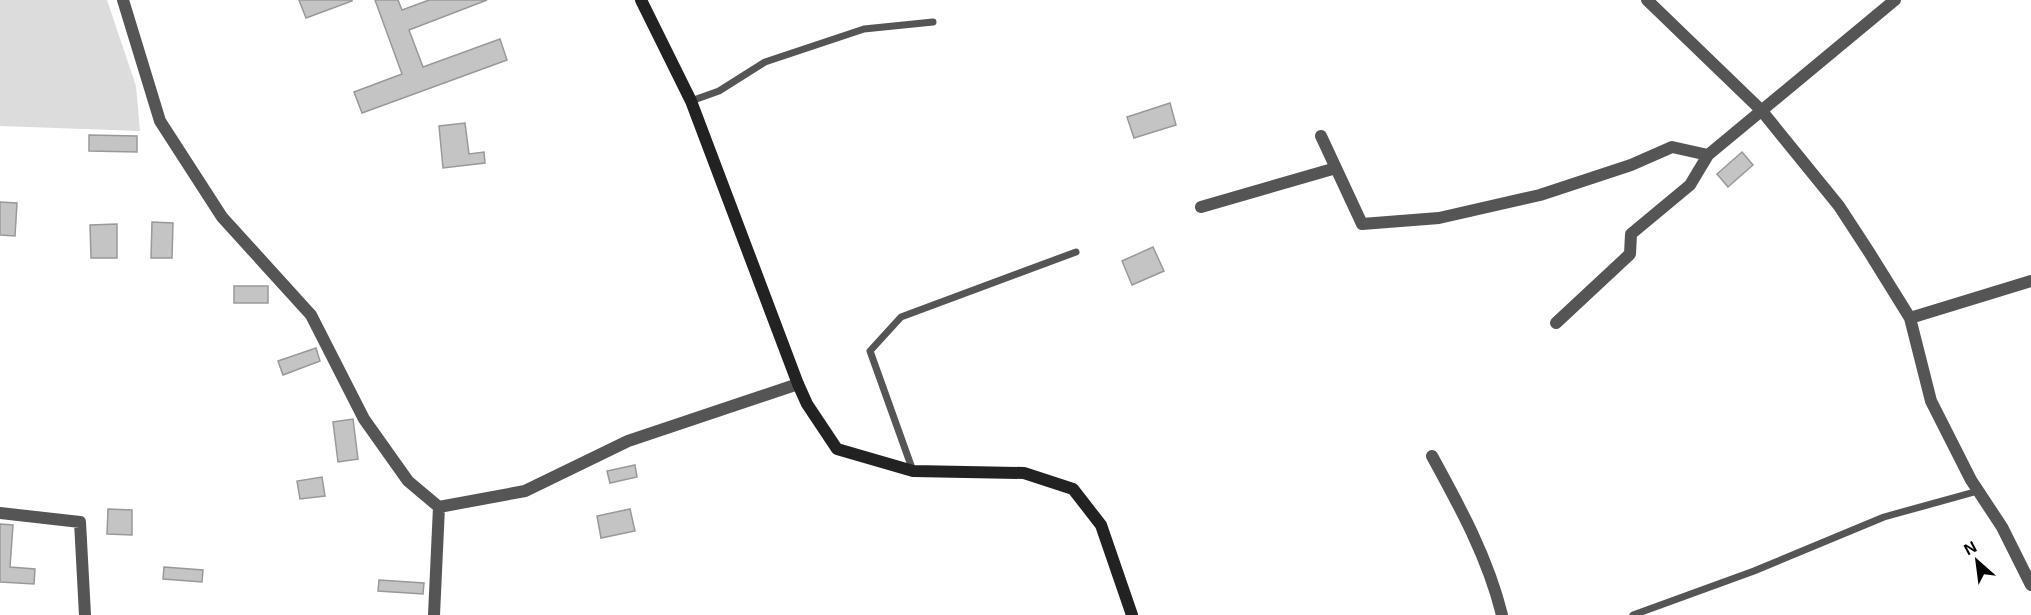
<svg xmlns="http://www.w3.org/2000/svg" width="2031" height="615" viewBox="0 0 2031 615" font-family="Helvetica,sans-serif">
  <rect width="100%" height="100%" fill="#fff"/>
  <path fill="#dcdcdc" d="M0 0H107L136 86 140 131 0 126Z"/>
  <path fill="#c4c4c4" stroke="#999" stroke-width="1.5" d="M299 0H352V1L306 18Z
    M375 0H398L402 10 429 0H487L409 30 423 67 500 39 507 60 362 113 354 92 402 74Z
    M1170 103 1176 125 1134 138 1127 117Z
    M465 123 469 154 484 152 485 163 443 168 439 126Z
    M89 135 137 136V152L89 151Z
    M1742 152 1753 165 1728 187 1717 174Z
    M0 202 17 203 15 236 0 235Z
    M152 222 173 223 172 258H151Z
    M117 224V258H91L90 225Z
    M1153 247 1164 271 1132 285 1122 261Z
    M234 286H268V303H234Z
    M316 348 320 361 283 375 278 361Z
    M353 419 358 459 338 462 333 422Z
    M635 465 637 477 610 483 607 471Z
    M322 477 325 496 300 499 297 481Z
    M108 509 132 510V535L107 534Z
    M630 509 635 531 601 538 597 516Z
    M0 524 13 525 10 567 35 569 34 584 0 582Z
    M164 567 203 570 202 582 163 579Z
    M379 580 424 583 423 594 378 591Z"/>
  <g fill="none" stroke-linecap="round" stroke-linejoin="round">
    <path stroke="#555" stroke-width="7" d="M691 101 719 91 765 62 864 29 933 22
      M913 471 870 351 901 317 1076 252
      M1633 615 1754 571 1884 517 1978 491"/>
    <path stroke="#555" stroke-width="12" d="M123 0 160 121 222 217 311 315 364 419 408 481 439 507 525 491 628 441 798 384
      M1647 0 1761 110 1839 206 1869 252 1910 318 1931 401 1971 480 2002 527 2031 585
      M1321 136 1362 224 1439 218 1540 195 1631 165 1672 147 1708 155
      M1201 207 1336 168
      M1910 318 2031 281
      M1556 323 1630 254 1631 234 1690 185 1708 155 1895 0
      M1432 456C1460 507 1488 558 1502 615
      M0 513 80 522 85 615
      M434 615 439 507"/>
    <path stroke="#222" stroke-width="12" d="M641 0 691 101 798 384 807 404 837 449 913 471 1024 473 1073 489 1101 525 1132 615"/>
  </g>
  <g transform="translate(1977 561) rotate(332)" stroke="#ffffff" stroke-width="4.5" paint-order="stroke">
  <path d="M0-4.5L10 22L0 15L-10 22Z" fill="#000000"/>
  <text y="-9" font-size="16" font-weight="bold" text-anchor="middle" fill="#000000">N</text>
  </g>
</svg>
